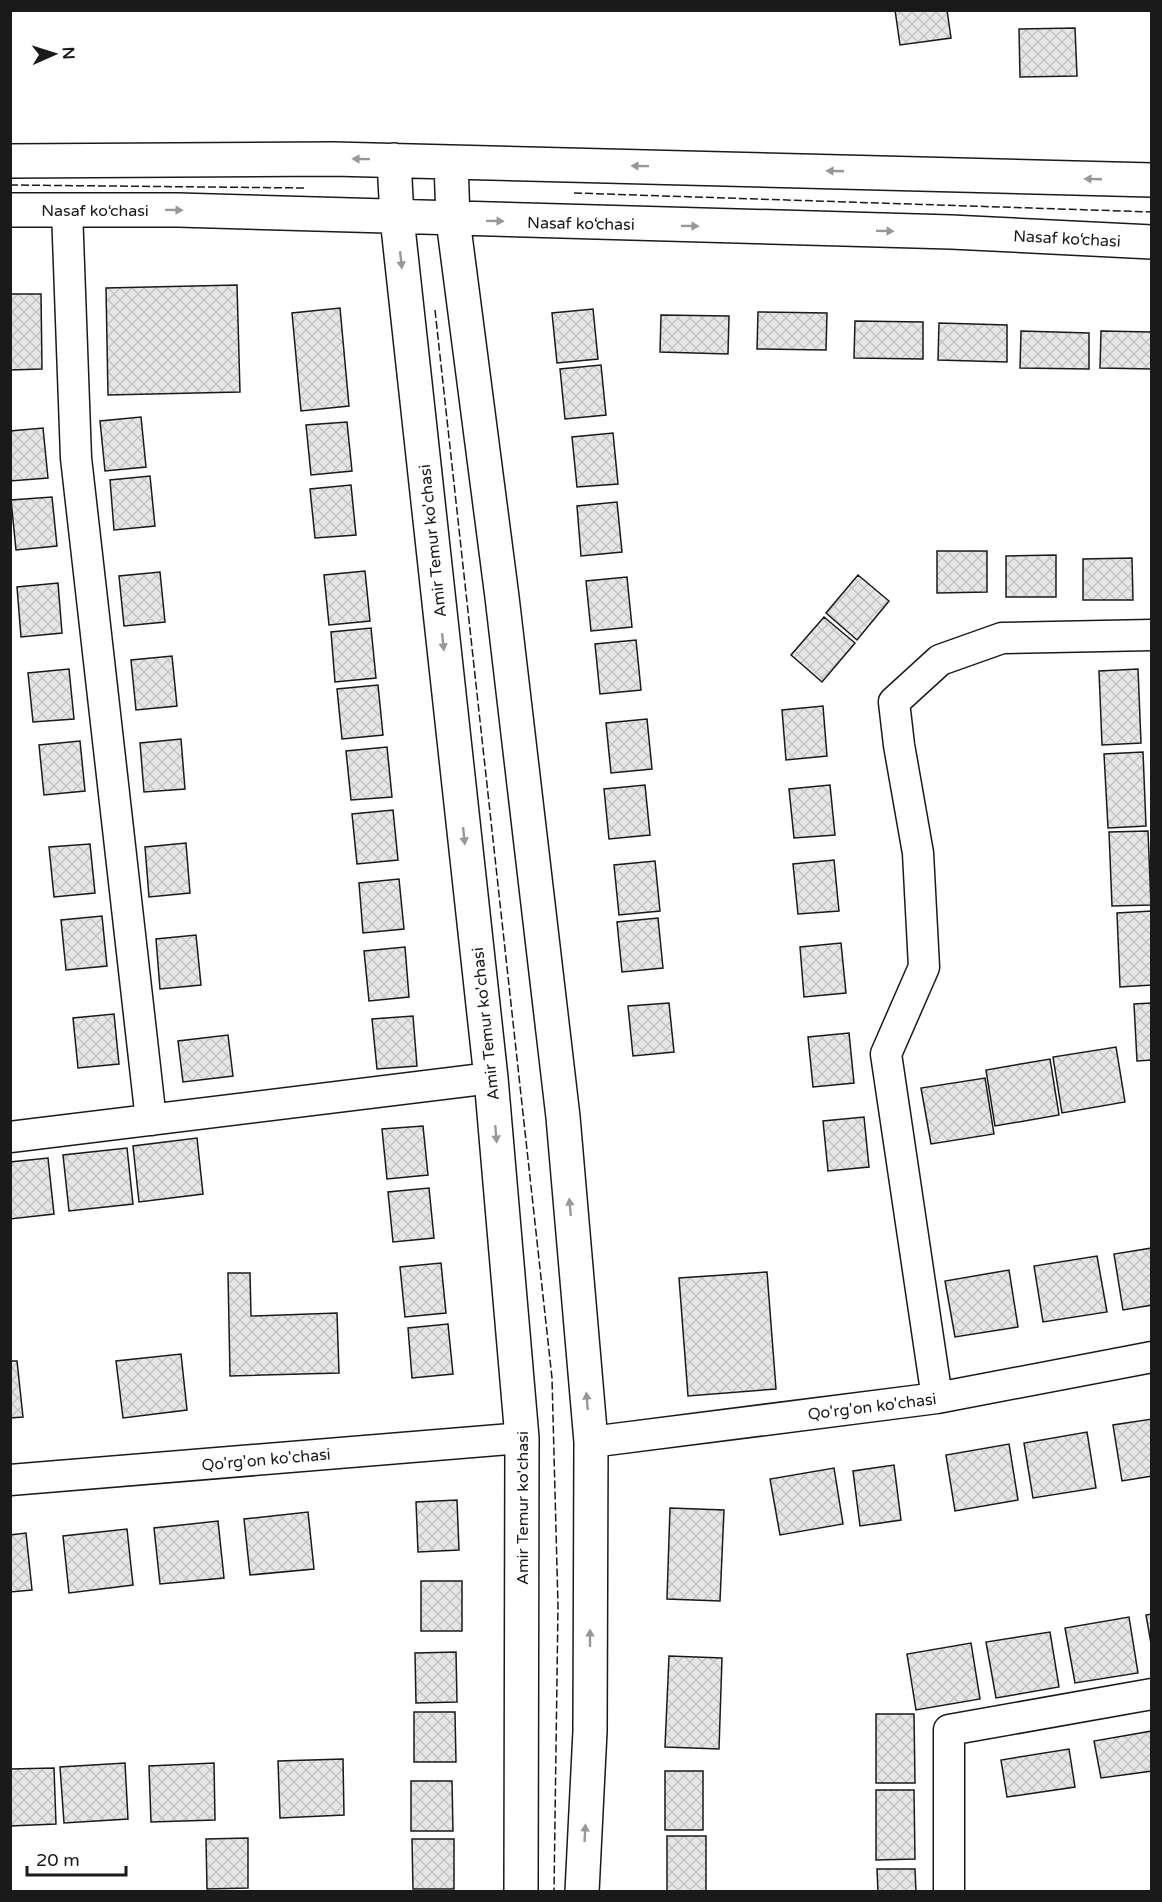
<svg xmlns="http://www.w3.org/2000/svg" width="1162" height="1902" viewBox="0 0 1162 1902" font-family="'Varela Round',sans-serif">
  <defs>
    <pattern id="building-cross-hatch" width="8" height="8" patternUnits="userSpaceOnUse" patternTransform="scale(1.5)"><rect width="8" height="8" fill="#e6e6e6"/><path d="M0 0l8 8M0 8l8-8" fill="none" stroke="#c5c5c5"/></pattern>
  </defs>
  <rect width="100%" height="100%" fill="#fff"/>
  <path fill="url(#building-cross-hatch)" stroke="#1a1a1a" stroke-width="1.5" d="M895 10H947L951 38 900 45Z
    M1075 28 1077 76 1020 77 1019 29Z
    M237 285 240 392 108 395 106 288Z
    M10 294H41L42 369 10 370Z
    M340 308 349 406 301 411 292 313Z
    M593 309 598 359 557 363 552 313Z
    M758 312 827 313 826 350 757 349Z
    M661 315 729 316 728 354 660 352Z
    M855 321 923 322V359L854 358Z
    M939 323 1007 325V362L938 360Z
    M1021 331 1089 333V369L1020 368Z
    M1101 331 1152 332V369L1100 368Z
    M601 365 606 415 565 419 560 369Z
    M141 417 146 467 105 471 100 421Z
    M347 422 352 471 311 475 306 425Z
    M43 428 48 478 10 481V431Z
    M613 433 618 484 577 487 572 437Z
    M150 476 155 526 114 530 110 480Z
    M351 485 356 535 315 538 310 489Z
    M52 497 57 546 16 550 11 500Z
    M617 502 622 552 581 556 577 506Z
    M937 551H987V592L937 593Z
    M1056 555V597H1006V556Z
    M1132 558 1133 600H1083V559Z
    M365 571 370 621 329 625 324 575Z
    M160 572 165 622 124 626 119 576Z
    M858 575 889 601 857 640 826 613Z
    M627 577 632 627 591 631 586 581Z
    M58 583 62 633 21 637 17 587Z
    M824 617 855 643 822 682 791 655Z
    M371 628 376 678 335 682 331 632Z
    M636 640 641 690 600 694 595 644Z
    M172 656 177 706 136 710 131 660Z
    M69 669 74 719 33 722 28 673Z
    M1138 669 1141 743 1102 745 1099 671Z
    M378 685 383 735 342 739 337 689Z
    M823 706 827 756 786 760 782 710Z
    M647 719 652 769 611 773 606 723Z
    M181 739 185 789 144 792 140 743Z
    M80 741 85 791 44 795 39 745Z
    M387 747 392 797 351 800 346 751Z
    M1143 752 1146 826 1108 828 1104 754Z
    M645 785 650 835 609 839 604 789Z
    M830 785 835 835 794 838 789 789Z
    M393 810 398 860 357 864 352 814Z
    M1148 831 1151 905 1112 906 1109 832Z
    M186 843 190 893 149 897 145 847Z
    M90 844 95 893 54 897 49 847Z
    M834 860 839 911 798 914 793 864Z
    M655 861 660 911 619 915 614 865Z
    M399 879 404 929 363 933 359 883Z
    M1152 911V985L1120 987 1117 913Z
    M102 916 107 966 66 970 61 920Z
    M658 918 663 968 622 972 617 922Z
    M196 935 201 985 160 989 156 939Z
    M841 943 846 993 804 997 800 947Z
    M405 947 409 997 369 1001 364 951Z
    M669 1003 674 1052 633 1056 628 1006Z
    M1152 1003V1060L1137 1061 1134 1004Z
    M114 1014 119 1064 78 1068 73 1018Z
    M413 1016 417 1066 377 1069 372 1019Z
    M849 1033 854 1083 813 1087 808 1037Z
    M228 1035 233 1076 183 1082 178 1041Z
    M1116 1047 1125 1102 1062 1113 1053 1057Z
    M1050 1059 1059 1115 995 1126 986 1070Z
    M985 1078 994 1134 931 1144 921 1088Z
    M864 1117 869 1167 828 1171 823 1121Z
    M423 1126 428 1175 387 1179 382 1129Z
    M197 1138 203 1194 139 1202 133 1146Z
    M127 1148 133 1204 69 1211 63 1155Z
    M48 1158 54 1214 10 1219V1162Z
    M429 1188 434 1238 393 1242 388 1192Z
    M1152 1248V1305L1123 1310 1114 1254Z
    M1097 1256 1107 1312 1043 1322 1034 1266Z
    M441 1263 446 1313 405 1317 400 1267Z
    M1009 1270 1018 1327 955 1337 945 1281Z
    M767 1272 776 1389 688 1396 679 1278Z
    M228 1273H250L251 1316 337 1313 339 1373 230 1376Z
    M448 1324 453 1374 412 1378 408 1328Z
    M181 1354 187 1410 123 1418 116 1361Z
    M10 1361H17L23 1417 10 1418Z
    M1152 1419V1476L1122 1481 1113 1425Z
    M1087 1432 1096 1488 1033 1498 1024 1443Z
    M1009 1444 1018 1500 955 1511 946 1455Z
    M894 1465 901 1520 860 1526 853 1471Z
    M834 1468 843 1524 780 1535 770 1479Z
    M457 1500 459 1550 418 1552 416 1502Z
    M670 1508 724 1510 720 1601 667 1599Z
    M308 1512 314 1569 250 1575 244 1519Z
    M218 1521 224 1578 160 1584 154 1528Z
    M127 1529 133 1585 69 1593 63 1536Z
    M26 1533 32 1590 10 1592V1535Z
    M421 1581H462V1631H421Z
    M1152 1614V1649L1146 1615Z
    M1129 1617 1138 1673 1075 1683 1065 1628Z
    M1050 1632 1059 1687 996 1698 986 1642Z
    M971 1643 980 1699 916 1710 907 1654Z
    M456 1652 457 1702 416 1703 415 1653Z
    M669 1656 722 1658 719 1749 665 1747Z
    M414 1712H455L456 1762H414Z
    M876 1714H914L915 1783H876Z
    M1152 1731V1771L1101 1778 1094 1741Z
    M1069 1749 1075 1787 1007 1797 1001 1760Z
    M343 1759 344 1815 280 1818 278 1761Z
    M125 1763 128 1819 64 1823 60 1767Z
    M214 1763 215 1820 151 1822 149 1766Z
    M54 1768 56 1824 10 1826V1769Z
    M665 1771H703V1830H665Z
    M411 1781H452L453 1831H411Z
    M876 1790H914L915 1859 876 1860Z
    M667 1836H706V1892H667Z
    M248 1838V1888L207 1889 206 1839Z
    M412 1839H454V1889H413Z
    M877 1869H915L916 1892H878Z"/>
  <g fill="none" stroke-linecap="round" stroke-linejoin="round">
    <g stroke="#1a1a1a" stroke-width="33">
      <path id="minor" d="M67 210 76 458 151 1120
        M10 1137 491 1078
        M937 1398 886 1054 924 967 918 853 899 745 894 702 940 660 1002 638 1152 635
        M591 1442 937 1398 1152 1357
        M10 1480 522 1438
        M949 1892V1730L1152 1694"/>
    </g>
    <g stroke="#1a1a1a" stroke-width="36">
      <path id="secondary" d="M394 160 397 218 491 1078 522 1438 521 1892
        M10 161 333 159 1152 180
        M451 162 453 220 502 597 563 1117 591 1442 590 1731 582 1892
        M10 210H178L951 232 1152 242"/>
    </g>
    <use href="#minor" stroke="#fff" stroke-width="30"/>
    <use href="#secondary" stroke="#fff" stroke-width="33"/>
    <path stroke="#1a1a1a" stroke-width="1.5" stroke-dasharray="8 3" stroke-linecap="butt" d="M10 185 306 188
      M574 193 1152 212
      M435 310 552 1378 558 1606 554 1892"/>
  </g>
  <defs><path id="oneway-solid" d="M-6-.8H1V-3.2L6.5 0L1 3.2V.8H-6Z" transform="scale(1.5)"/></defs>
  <g fill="#989898">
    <use href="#oneway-solid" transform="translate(361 159) rotate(-179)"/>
    <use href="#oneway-solid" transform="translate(640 166) rotate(-179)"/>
    <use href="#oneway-solid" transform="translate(835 171) rotate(-178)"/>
    <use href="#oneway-solid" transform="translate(1093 179) rotate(-178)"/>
    <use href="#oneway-solid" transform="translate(174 210) rotate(1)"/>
    <use href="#oneway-solid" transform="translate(495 221) rotate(1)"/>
    <use href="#oneway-solid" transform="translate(690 226) rotate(1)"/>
    <use href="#oneway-solid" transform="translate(885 231) rotate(1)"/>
    <use href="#oneway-solid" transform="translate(401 260) rotate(84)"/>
    <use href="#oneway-solid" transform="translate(443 642) rotate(84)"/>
    <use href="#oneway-solid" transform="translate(464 836) rotate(84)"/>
    <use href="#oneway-solid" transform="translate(496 1134) rotate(85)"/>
    <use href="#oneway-solid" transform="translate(570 1207) rotate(-95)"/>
    <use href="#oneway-solid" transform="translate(587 1401) rotate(-95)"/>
    <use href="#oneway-solid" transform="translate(590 1638) rotate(-90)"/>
    <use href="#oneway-solid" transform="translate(585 1833) rotate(-87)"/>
  </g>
  <g text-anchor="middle" stroke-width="4.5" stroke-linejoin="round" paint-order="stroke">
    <g font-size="16" fill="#1a1a1a" stroke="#fff">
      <text x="95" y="216">Nasaf ko‘chasi</text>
      <text transform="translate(581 223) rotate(1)" y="6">Nasaf ko‘chasi</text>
      <text transform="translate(1067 238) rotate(3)" y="6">Nasaf ko‘chasi</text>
      <text transform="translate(432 541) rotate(-96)" y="6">Amir Temur ko'chasi</text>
      <text transform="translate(485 1024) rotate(-96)" y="6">Amir Temur ko'chasi</text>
      <text transform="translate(872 1406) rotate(-7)" y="6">Qo'rg'on ko'chasi</text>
      <text transform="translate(266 1459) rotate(-5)" y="6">Qo'rg'on ko'chasi</text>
      <text transform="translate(522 1508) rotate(-90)" y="6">Amir Temur ko'chasi</text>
    </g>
  </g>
  <rect width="1162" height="1902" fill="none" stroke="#1a1a1a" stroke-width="24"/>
  <g transform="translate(54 54) rotate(87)" stroke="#ffffff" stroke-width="4.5" paint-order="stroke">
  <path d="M0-4.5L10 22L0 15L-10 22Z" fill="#1a1a1a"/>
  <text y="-9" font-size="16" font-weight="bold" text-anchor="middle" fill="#1a1a1a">N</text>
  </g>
  <path d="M27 1866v9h99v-9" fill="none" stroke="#1a1a1a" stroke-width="3"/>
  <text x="36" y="1866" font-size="18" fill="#1a1a1a" stroke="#ffffff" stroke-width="4.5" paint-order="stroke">20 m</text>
</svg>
